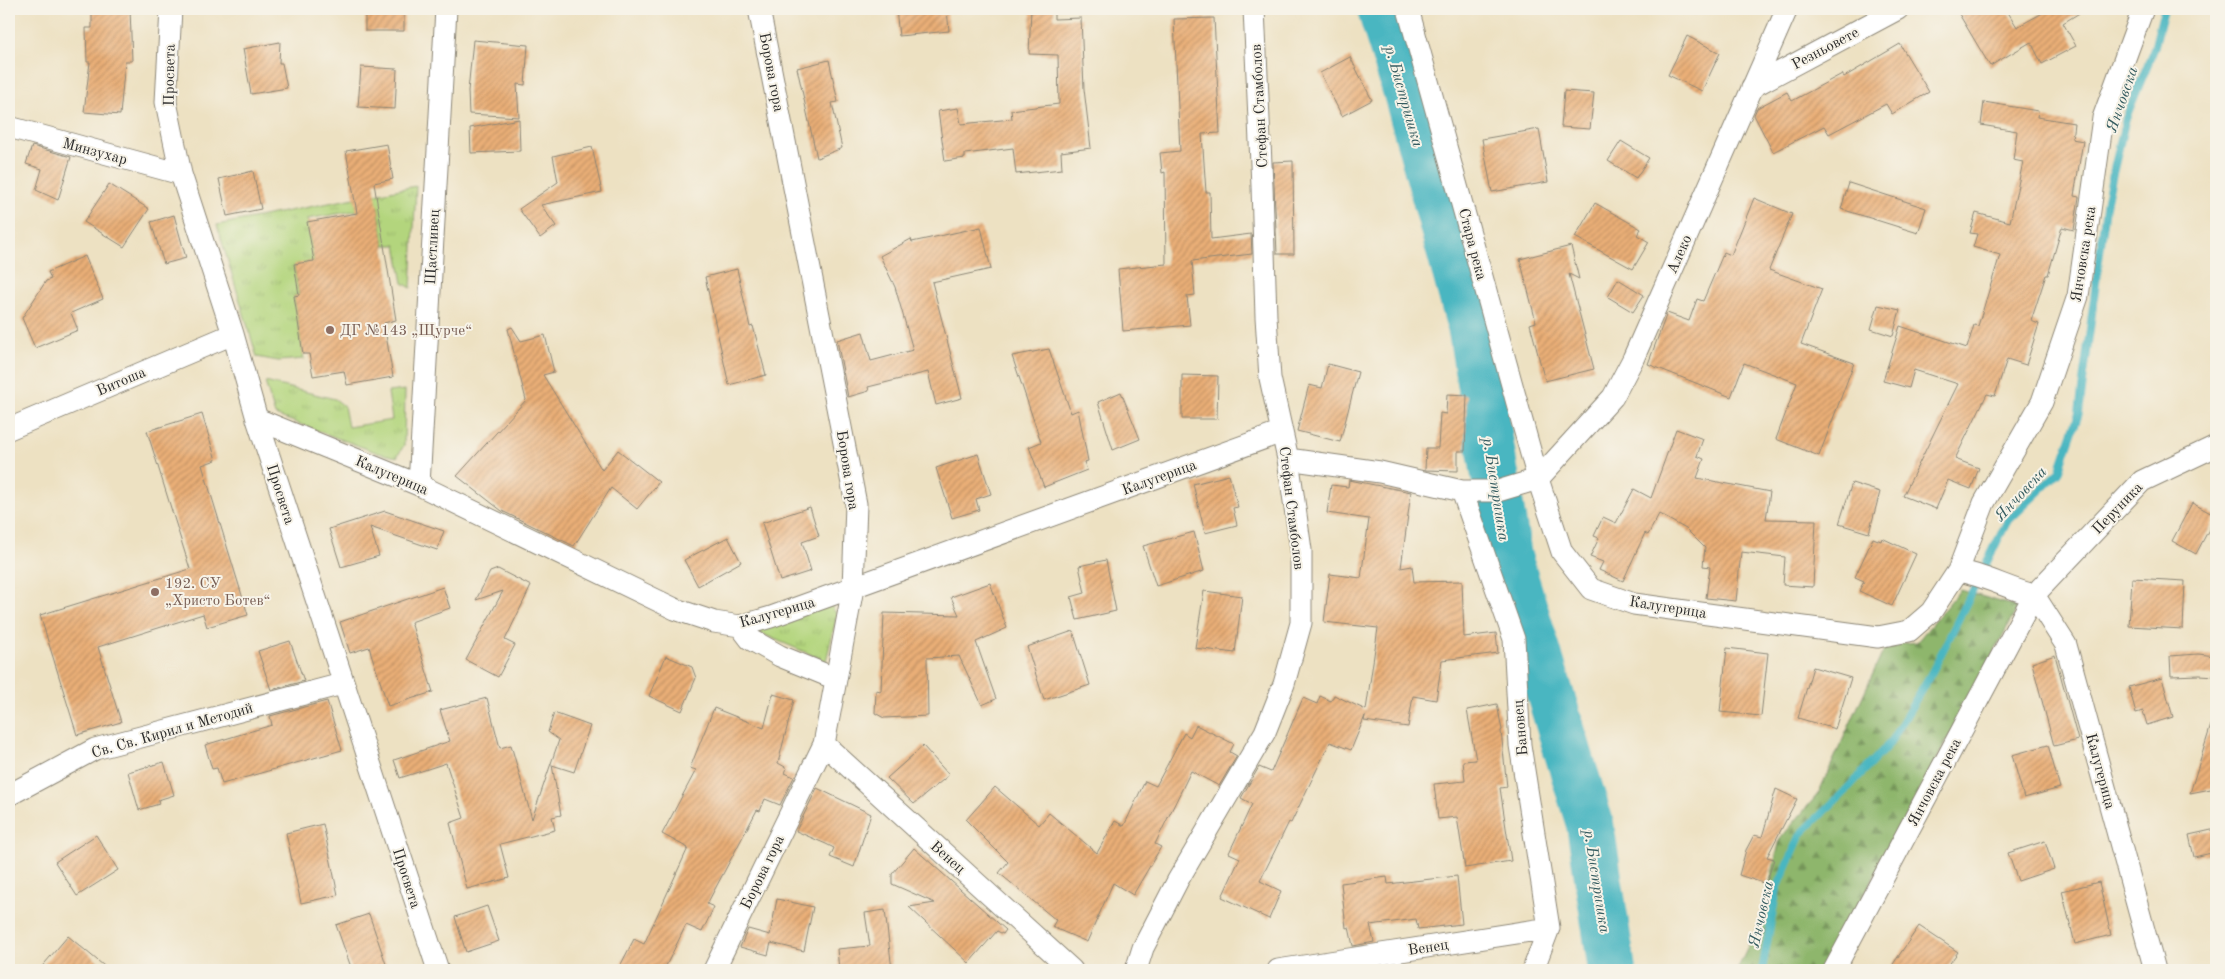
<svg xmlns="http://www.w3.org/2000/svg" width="2225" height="979" viewBox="0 0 2225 979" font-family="'Old Standard TT',serif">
  <defs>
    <pattern id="grass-tufts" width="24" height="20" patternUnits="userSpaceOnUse" patternTransform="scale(1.25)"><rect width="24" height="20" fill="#b3d57d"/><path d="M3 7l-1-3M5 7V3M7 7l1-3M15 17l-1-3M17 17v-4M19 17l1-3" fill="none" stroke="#9ab76c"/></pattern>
    <pattern id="forest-firs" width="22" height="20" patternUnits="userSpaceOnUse" patternTransform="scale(1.25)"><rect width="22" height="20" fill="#8eb66c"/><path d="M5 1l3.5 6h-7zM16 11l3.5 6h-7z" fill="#749459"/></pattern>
    <pattern id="building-hatch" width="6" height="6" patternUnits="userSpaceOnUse" patternTransform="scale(1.25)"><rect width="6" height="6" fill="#eaaf77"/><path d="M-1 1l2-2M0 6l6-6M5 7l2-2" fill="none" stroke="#be8f62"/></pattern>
  </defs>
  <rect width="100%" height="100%" fill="#f7f3e8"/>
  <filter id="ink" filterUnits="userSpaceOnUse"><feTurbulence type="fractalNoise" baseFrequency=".02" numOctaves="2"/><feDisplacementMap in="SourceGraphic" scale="10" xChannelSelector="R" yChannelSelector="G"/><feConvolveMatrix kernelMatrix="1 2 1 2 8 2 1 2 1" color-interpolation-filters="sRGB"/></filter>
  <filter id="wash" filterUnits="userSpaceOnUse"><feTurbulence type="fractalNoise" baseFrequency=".0096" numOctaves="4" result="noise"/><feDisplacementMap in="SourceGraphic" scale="20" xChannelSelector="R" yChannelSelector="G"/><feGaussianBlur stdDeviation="1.12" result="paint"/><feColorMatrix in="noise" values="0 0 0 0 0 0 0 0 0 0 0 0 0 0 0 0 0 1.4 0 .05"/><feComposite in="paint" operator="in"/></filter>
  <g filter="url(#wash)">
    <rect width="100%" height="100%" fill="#ede1c2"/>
    <path fill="url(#grass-tufts)" stroke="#6f8054" d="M416 186 411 288 403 283 396 245H384L378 207 307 219 314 261 294 265 299 295 294 296 304 359 278 361 257 357 217 225Z
      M265 382 335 399 344 406 348 427 392 420 388 392 405 390 404 445 397 457 378 453 275 415Z
      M831 605 837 615 826 661 760 633V628Z"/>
    <path fill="url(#forest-firs)" stroke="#5c704c" d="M1960 590 2018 607 1824 970H1737L1762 918 1780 839 1818 794 1886 645 1917 642Z"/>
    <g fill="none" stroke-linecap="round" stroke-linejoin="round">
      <path stroke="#48b6c1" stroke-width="8" d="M1762 970 1777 889 1801 834 1844 792 1890 743 1932 672 2007 522 2059 472 2079 413 2107 199 2126 118 2154 49 2164 9"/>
      <path stroke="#48b6c1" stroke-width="48" d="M1381 9 1406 89 1472 331 1508 557 1590 824 1612 970"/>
    </g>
    <g id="blocks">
      <path fill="url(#building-hatch)" d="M130 9 132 61H125L120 115 84 112 90 62H87L86 28H92V11Z
        M365 9H404V31H365Z
        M896 9H947L949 31 899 36Z
        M1031 9H1054V19L1081 18 1084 89 1091 148 1061 152 1062 169 1016 174 1013 148 965 154V158L945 161 938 111 958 108 961 124 1012 119 1011 110 1059 104 1058 55 1029 54Z
        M1956 9H2006L2017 27 2050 9H2079L2081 12 2063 23 2076 46 2042 64 2031 42 1990 66Z
        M1214 18 1220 133 1202 134 1206 192H1210L1211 239 1251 234 1252 254 1192 261 1195 295 1187 296 1190 325 1123 331 1118 269 1166 264 1165 172 1162 173 1160 153 1180 151 1174 19Z
        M1687 36 1720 53 1702 91 1668 75Z
        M473 40 528 45 525 85 517 84 519 117 469 114 468 91Z
        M280 42 279 63H282L287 88 251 94 243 49Z
        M1900 44 1929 92 1892 114 1886 104 1829 134 1824 126 1773 152 1754 115 1757 108 1787 92 1792 101 1842 74 1844 77Z
        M1350 57 1372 100 1342 116 1320 73Z
        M829 60 838 102 832 103 842 148 817 158 797 68Z
        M361 67 397 69 395 109 358 107Z
        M1564 91 1594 93 1590 129 1561 127Z
        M1984 102 2038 111 2037 117 2074 123 2072 139 2083 141 2074 196 2079 197 2074 230 2062 227 2048 275H2046L2031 321 2039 324 2026 365 2007 359 1995 396 1987 394 1955 459 1979 468 1971 489 1948 480 1936 509 1903 496 1958 384 1914 370 1909 388 1883 381 1900 326 1967 348 1974 325 1978 326 2000 255 1973 247 1977 234 1970 233 1976 213 2010 222 2023 162 2013 160 2017 131 1981 125Z
        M519 119 520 151 471 153 470 128Z
        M1539 129 1548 182 1492 192 1482 139Z
        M1621 141 1649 158 1636 178 1608 161Z
        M387 144 393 179 374 183 396 320 384 323 393 377 347 385 344 371 313 376 309 354H303L294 296 299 295 294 264 314 261 307 222 357 213 346 151Z
        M32 146 71 157 58 200 36 190 42 169 26 164Z
        M592 147 602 192 541 205 556 226 540 238 519 209 558 182 553 156Z
        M1293 161 1294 254H1277L1273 162Z
        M253 171 261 209 227 216 219 179Z
        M1849 183 1926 208 1918 233 1841 209Z
        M109 184 149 209 124 247 84 222Z
        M1754 198 1792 214 1769 270 1822 289 1801 344 1854 363 1819 456 1776 439 1797 383 1744 363 1731 397 1648 364 1667 313 1689 321 1697 299 1703 301 1724 252 1731 255Z
        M1595 203 1641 229 1637 235 1649 242 1633 269 1575 237Z
        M174 215 186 258 164 264 151 222Z
        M981 227 991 269 932 282 962 398 936 405 928 372 868 387 869 391 848 397 837 340 863 332 871 361 913 350 895 287 880 256 911 239 912 242Z
        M1571 246 1579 279 1569 274 1594 369 1545 381 1530 324 1536 322 1520 259Z
        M85 256 103 299 71 313 78 330 35 348 22 318 46 281 51 279 48 272Z
        M737 269 750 327 753 326 766 375 729 385 705 277Z
        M1618 279 1644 295 1633 312 1608 297Z
        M1878 305 1900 310 1893 336 1871 329Z
        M512 327 521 341 545 335 554 372 543 375 602 470 618 450 659 482 637 509 611 488 574 546 502 511 457 476 526 400 508 329Z
        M1049 349 1071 413 1078 410 1088 461 1084 462 1087 470 1044 487 1029 447 1041 442 1012 356Z
        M1328 364 1358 372 1340 442 1297 431 1309 385 1322 388Z
        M1182 375 1218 376 1217 419H1182Z
        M1121 392 1140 439 1113 450 1098 402Z
        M1447 394 1467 395 1465 451H1458V471L1425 470 1426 448H1438L1440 413 1446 414Z
        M202 414 216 460 202 465 248 615 207 627 203 614 98 647 121 722 77 735 40 615 190 569 147 431Z
        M1676 429 1703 439 1697 456 1704 459 1697 478 1770 492 1766 519 1816 520 1813 587 1783 585 1785 557 1741 552 1736 601 1706 598 1710 567 1703 566 1705 548 1686 529 1659 514 1648 535 1645 533 1623 581 1599 570 1603 562 1590 557 1599 538 1594 536 1603 517 1616 523 1634 489 1651 498Z
        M978 454 991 494 976 499 979 510 952 518 936 468Z
        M1229 475 1238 507 1233 508 1237 525 1205 533 1193 484Z
        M1349 480 1411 492 1401 568 1412 566 1414 582 1462 581 1464 637 1496 633 1498 653 1442 660 1436 700 1413 696 1408 727 1364 721 1365 716 1351 750 1330 742 1291 823 1289 822 1260 881 1281 891 1269 919 1222 897 1240 858 1229 853 1252 804 1241 798 1259 767 1271 772 1303 698 1317 704 1320 696 1331 701 1334 695 1366 710 1378 628 1324 622 1330 574 1361 578 1369 519 1327 513 1331 485 1348 487Z
        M1852 483 1880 492 1869 533 1839 524Z
        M2192 503 2216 516 2196 554 2172 541Z
        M810 507 819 536 802 542 811 571 780 581 762 523Z
        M385 511 444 531 437 550 370 527 379 556 341 567 329 529Z
        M1194 532 1204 571 1156 586 1143 546Z
        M728 537 741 562 698 586 684 560Z
        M1873 538 1881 541 1882 538 1916 554 1892 606 1859 591 1864 581 1855 577Z
        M1106 560 1116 611 1077 620 1071 597 1085 593 1079 566Z
        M498 569 531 586 505 640 515 645 498 677 466 660 503 591 476 600 490 572Z
        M2132 578 2185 581 2183 629 2129 626Z
        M990 583 1007 628 976 642 996 699 982 705 959 656 927 658 928 716 884 718 875 713 876 690 881 691 884 613 959 615 951 597Z
        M443 587 450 608 411 622 433 692 388 706 369 647 350 653 340 622Z
        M1204 591 1242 596 1235 653 1195 648Z
        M1073 631 1090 685 1044 700 1027 647Z
        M290 641 304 681 271 690 258 651Z
        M1727 648 1768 653 1761 716 1720 712Z
        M2198 654 2216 656V676L2200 675 2171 676 2170 656Z
        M2055 655 2078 740 2054 746 2032 663Z
        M666 656 692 667 696 678 682 711 649 696Z
        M1813 667 1851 678 1835 729 1798 718Z
        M2162 678 2173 717 2147 725 2143 711 2136 713 2129 687Z
        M773 694 794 700 778 763 787 768 785 773 794 777 780 805 765 799 760 811 757 810 707 904 714 907 702 932 686 925 664 970H618L634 939 644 944 688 848 662 834 696 770 690 768 714 708 764 728Z
        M487 698 500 748 511 745 532 819 559 740 548 732 554 713 590 726 574 772 552 765 561 815 552 817 555 830 500 844 509 878 467 889 450 823 464 818 446 763 400 778 394 760 450 741 440 710Z
        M327 701 342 750 222 784 217 768 212 769 205 745 272 725 270 716Z
        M1497 704 1502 730 1501 731 1507 787 1500 788 1511 861 1465 868 1457 817 1438 819 1434 784 1465 781 1463 761 1476 760 1467 710Z
        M1196 725 1234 744 1230 752 1237 756 1219 786 1191 771 1155 844 1161 847 1133 895 1113 883 1087 942 1052 927 1056 920 999 873 1008 862 966 820 995 787 1039 825 1049 813 1097 853 1115 821 1124 826 1145 781 1156 786 1184 733 1190 737Z
        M2211 725 2216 726V788L2190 793Z
        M2048 745 2060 788 2024 798 2012 755Z
        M923 746 949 775 914 804 887 778Z
        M164 762 174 795 158 800 159 804 139 810 128 772Z
        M817 788 871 814 854 867 830 857 834 848 826 844 796 831Z
        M1776 789 1797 799 1767 857 1774 859 1766 884 1739 875 1746 850 1754 835 1762 837Z
        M323 824 338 895 301 903 286 833Z
        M2216 829V852L2194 857 2189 835Z
        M96 835 118 870 77 896 55 862Z
        M2045 841 2054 869 2018 881 2008 853Z
        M914 848 1006 930 1003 934 997 931 969 963 909 907 935 903 892 884V874Z
        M1457 876 1462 924 1418 929 1416 919 1370 925 1374 942 1353 946 1349 927 1346 928 1341 883 1387 877 1388 884Z
        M2099 882 2111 935 2075 944 2062 891Z
        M777 899 813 907 804 951 771 943 768 955 740 947 748 929 770 935Z
        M487 906 499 941 466 952 455 917Z
        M885 910 892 970H839L837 949 870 946 865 913Z
        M369 914 388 970H352L336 925Z
        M1919 926 1958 952 1945 970H1889Z
        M68 936 109 970H39Z"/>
    </g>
  </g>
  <g filter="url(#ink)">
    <use href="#blocks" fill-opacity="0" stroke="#8c8676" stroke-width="1"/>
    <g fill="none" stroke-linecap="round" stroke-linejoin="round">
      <g stroke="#8c8676" stroke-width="23">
        <path id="street" d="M171 9 166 102 181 174 233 334 257 419 438 970
          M1408 9 1538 479
          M1752 87 1898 9
          M9 127 181 174
          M257 419 419 485 675 609 714 622 740 626 771 617 1282 432
          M9 429 233 334
          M1288 459 1380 472 1462 491H1498L1538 479 1562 552 1591 589 1634 604 1878 637 1909 631 1931 612 1958 571C1985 575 2008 589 2034 595L2066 645 2155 970
          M1538 479 1613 397 1633 359 1787 9
          M419 485 446 9
          M1462 491 1514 639 1520 745 1549 928 1533 970
          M1958 571 1984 503 2042 402 2078 296 2103 118 2143 9
          M740 626 750 639 780 656 836 679
          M824 744 1072 970
          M9 795 95 749 342 684
          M714 970 824 744 853 588 856 504 759 9
          M1136 970 1143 948 1178 880 1265 732 1284 684 1301 623V550L1288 459 1270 378 1266 317 1262 186 1254 9
          M1278 970 1549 928
          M1834 970 2034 595 2142 481 2216 446"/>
      </g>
      <use href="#street" stroke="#fff" stroke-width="21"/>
    </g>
  </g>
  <g fill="#8d6e63" stroke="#f7f3e8" stroke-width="2">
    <circle cx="330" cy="330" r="5"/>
    <circle cx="155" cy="592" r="5"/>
  </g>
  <g text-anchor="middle" stroke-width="4" stroke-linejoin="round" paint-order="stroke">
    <g font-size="15" fill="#2b2b2b" stroke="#f7f3e8">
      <text transform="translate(1825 48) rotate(-28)" y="5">Резньовете</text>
      <text transform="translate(772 72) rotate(79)" y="5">Борова гора</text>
      <text transform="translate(169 75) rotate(-89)" y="5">Просвета</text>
      <text transform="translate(1259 106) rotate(-93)" y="5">Стефан Стамболов</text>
      <text transform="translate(95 151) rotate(15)" y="5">Минзухар</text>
      <text transform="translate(1473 244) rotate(75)" y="5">Стара река</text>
      <text transform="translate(432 247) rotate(-87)" y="5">Щастливец</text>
      <text transform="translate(1679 254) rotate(-66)" y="5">Алеко</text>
      <text transform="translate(2083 254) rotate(-81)" y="5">Янчовска река</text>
      <text transform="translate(121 381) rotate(-23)" y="5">Витоша</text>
      <text transform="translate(848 470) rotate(81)" y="5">Борова гора</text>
      <text transform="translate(392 475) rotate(23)" y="5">Калугерица</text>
      <text transform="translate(1159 477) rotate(-20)" y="5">Калугерица</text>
      <text transform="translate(281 494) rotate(72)" y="5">Просвета</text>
      <text transform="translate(1292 508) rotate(83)" y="5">Стефан Стамболов</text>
      <text transform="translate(2117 508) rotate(-46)" y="5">Перуника</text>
      <text transform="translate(1668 607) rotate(9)" y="5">Калугерица</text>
      <text transform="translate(777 612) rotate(-16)" y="5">Калугерица</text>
      <text transform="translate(1520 728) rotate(-95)" y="5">Бановец</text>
      <text transform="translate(172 730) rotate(-16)" y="5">Св. Св. Кирил и Методий</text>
      <text transform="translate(2101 771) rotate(75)" y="5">Калугерица</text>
      <text transform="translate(1934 782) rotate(-62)" y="5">Янчовска река</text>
      <text transform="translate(948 857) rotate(42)" y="5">Венец</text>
      <text transform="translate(762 872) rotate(-64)" y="5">Борова гора</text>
      <text transform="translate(407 878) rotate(72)" y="5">Просвета</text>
      <text transform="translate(1428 947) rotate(-9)" y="5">Венец</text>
    </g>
    <g font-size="15" fill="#785e54" stroke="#f7f3e8" text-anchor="start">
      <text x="340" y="335">ДГ №143 „Щурче“</text>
      <text x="165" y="588">192. СУ<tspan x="165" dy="17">„Христо Ботев“</tspan></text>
    </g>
    <g font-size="16" font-style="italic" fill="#355c60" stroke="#f7f3e8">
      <text transform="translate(1405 96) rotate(74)" y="6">р. Бистришка</text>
      <text transform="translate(2121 99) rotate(-71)" y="6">Янчовска</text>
      <text transform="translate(1497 489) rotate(81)" y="6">р. Бистришка</text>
      <text transform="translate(2020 493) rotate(-47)" y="6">Янчовска</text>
      <text transform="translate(1598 881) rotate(81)" y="6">р. Бистришка</text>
      <text transform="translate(1760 914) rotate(-77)" y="6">Янчовска</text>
    </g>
  </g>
  <rect width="2225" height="979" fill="none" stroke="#f7f3e8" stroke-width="30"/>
</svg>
